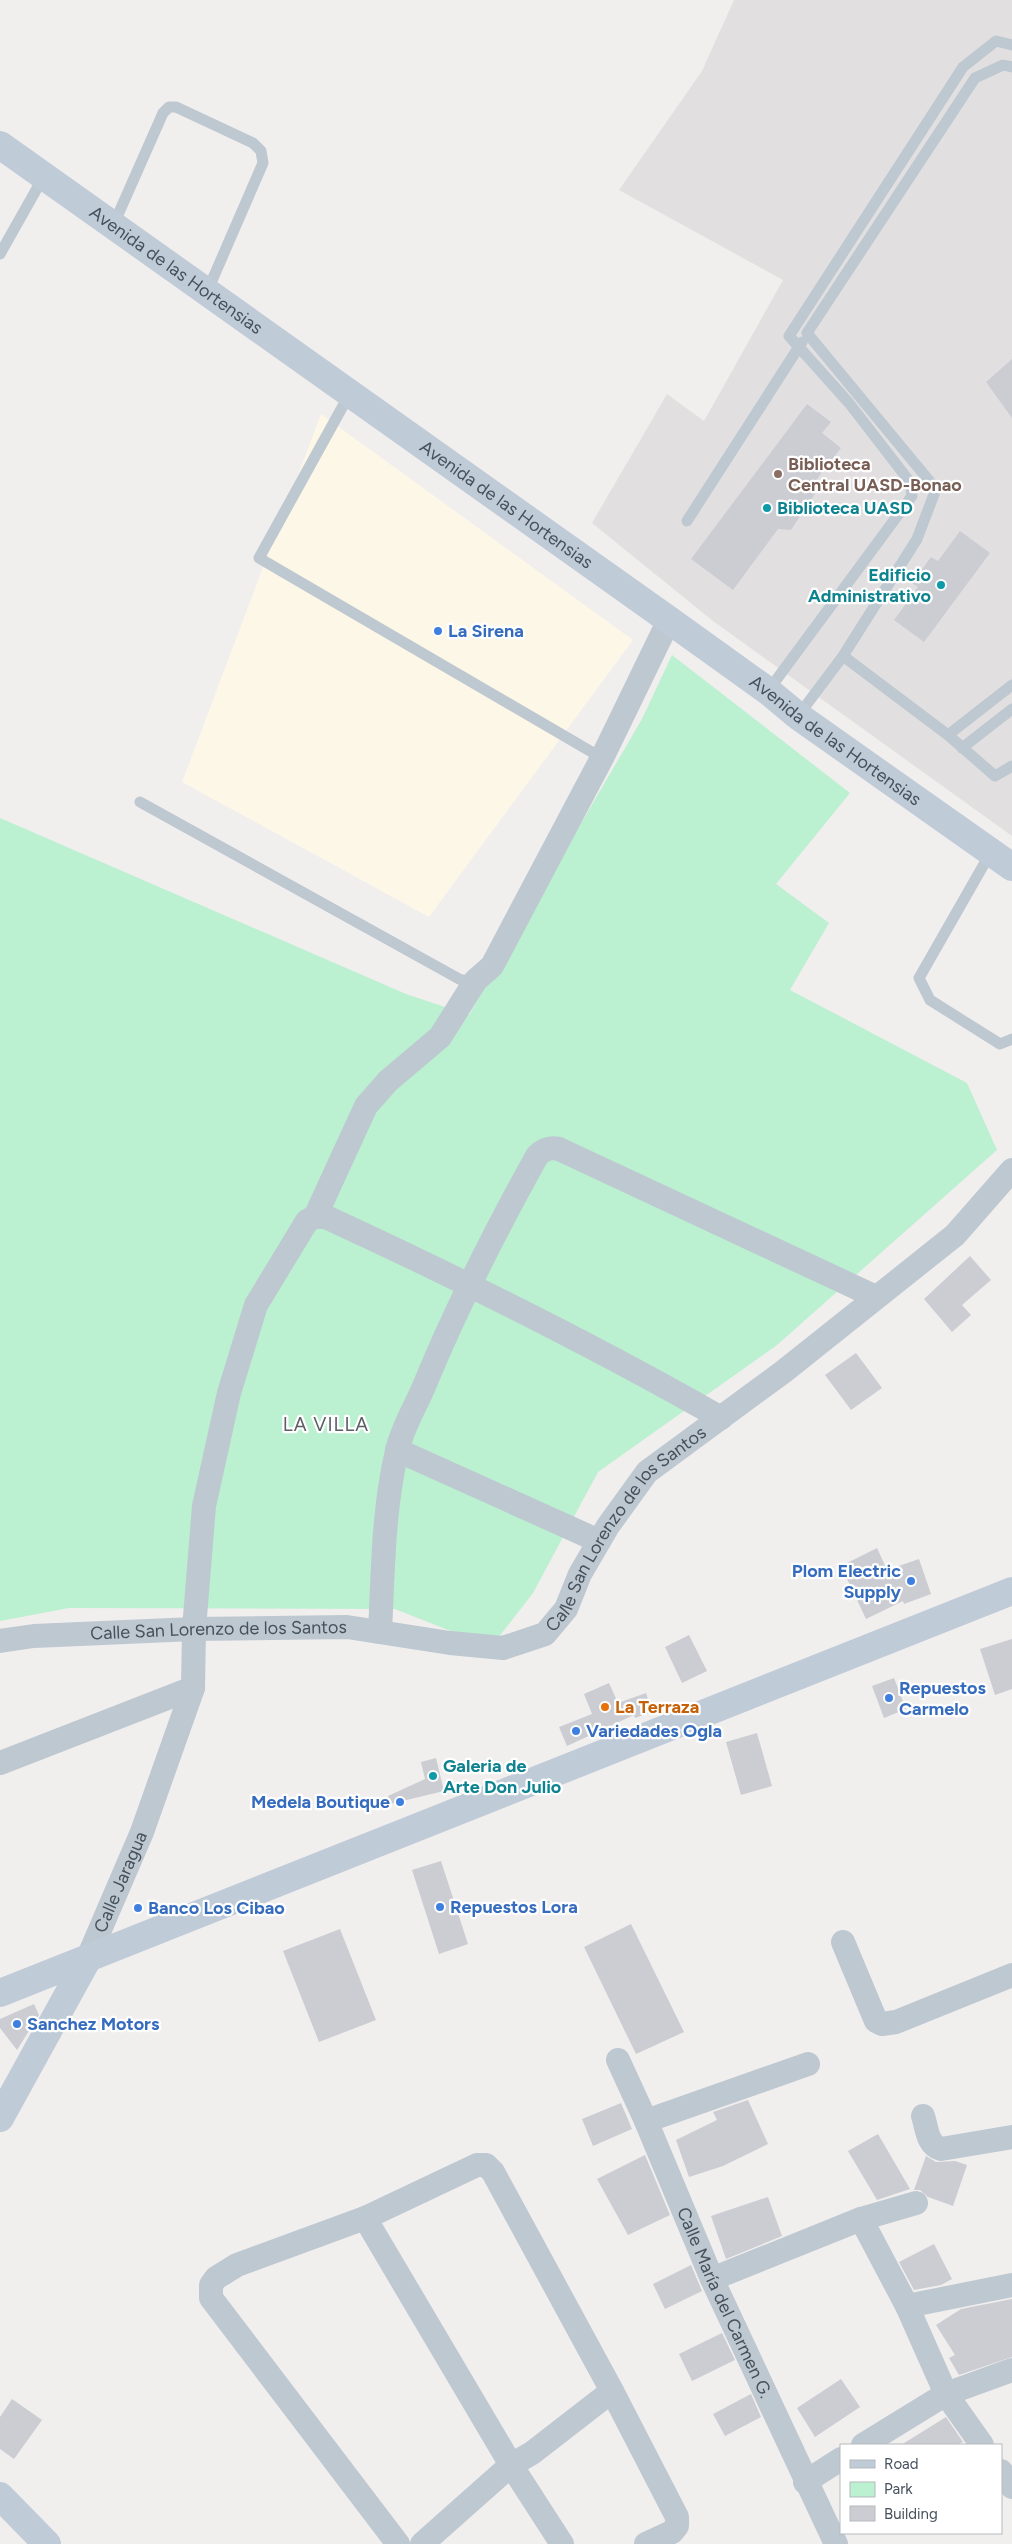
<svg xmlns="http://www.w3.org/2000/svg" width="1012" height="2544" viewBox="0 0 1012 2544" font-family="Figtree,sans-serif">
  <rect width="100%" height="100%" fill="#f1eeee"/>
  <path fill="#fcf7e7" d="M321 414 633 640 429 917 182 782Z"/>
  <path fill="#e2dfe0" d="M734 0H1012V836L713 621 592 523 667 394 704 421 783 280 619 190 702 71Z"/>
  <path fill="#bbf0d1" d="M672 655 850 793 776 884 829 923 790 990 967 1083 997 1150 777 1345 598 1472 533 1593 491 1647 395 1609 69 1608 0 1621V818L406 994 469 1015 642 719Z"/>
  <path fill="#cbcdd3" d="M1012 359V418L986 382Z
    M807 404 831 422 822 433 841 448 817 479 820 486 791 530 778 529 733 590 691 559Z
    M960 531 990 553 924 642 894 620 918 587 912 583 931 557 938 561Z
    M970 1256 991 1280 962 1305 971 1315 952 1332 924 1299Z
    M856 1353 882 1388 851 1410 825 1375Z
    M877 1548 887 1570 919 1559 931 1594 904 1604 903 1601 866 1619 841 1566Z
    M689 1635 707 1671 682 1683 665 1647Z
    M1012 1639V1689L995 1695 980 1649Z
    M894 1678 906 1709 884 1718 872 1686Z
    M609 1683 618 1703 646 1693 652 1712 635 1718 634 1715 567 1746 559 1727 592 1714 584 1694Z
    M757 1733 772 1786 741 1795 726 1742Z
    M436 1758 444 1791 390 1804 388 1796 425 1779 421 1762Z
    M441 1861 468 1944 439 1954 412 1870Z
    M631 1924 684 2032 636 2054 584 1947Z
    M340 1929 376 2020 319 2042 283 1951Z
    M34 2004 39 2015 17 2050 0 2028V2019Z
    M748 2100 768 2144 723 2166 689 2177 676 2140 717 2120 713 2112Z
    M621 2103 632 2129 593 2146 582 2119Z
    M878 2134 910 2189 877 2200 848 2151Z
    M645 2155 670 2215 628 2235 597 2179Z
    M926 2156 936 2162 955 2161 967 2165 953 2206 928 2197 920 2190H914Z
    M768 2197 782 2236 726 2259 711 2216Z
    M934 2244 952 2279 941 2285 914 2290 899 2262Z
    M691 2265 702 2291 665 2309 653 2284Z
    M1012 2299V2357L959 2375 949 2358 955 2355 936 2325 961 2309Z
    M722 2333 735 2360 692 2381 679 2354Z
    M841 2379 860 2407 815 2437 797 2408Z
    M751 2394 761 2417 725 2436 713 2414Z
    M12 2399 42 2420 14 2459 0 2449V2417Z
    M946 2417 963 2442 957 2445H901Z"/>
  <g fill="none" stroke-linecap="round" stroke-linejoin="round">
    <path stroke="#bec8d1" stroke-width="11" d="M113 226 163 113 169 107H176L253 143 261 151 263 163 207 292
      M0 254 44 176
      M349 395 259 558 602 758
      M687 521 802 342
      M843 656 948 735 1012 685
      M768 691 912 496 910 482 849 403 789 336 963 67 996 41 1012 45
      M798 716 843 656 917 539 936 489 807 333 975 78 1003 65 1012 67
      M948 735 995 776 1012 766
      M962 748 1012 709
      M140 802 461 980H476
      M991 852 919 978 930 1000 1000 1044 1012 1039"/>
    <g stroke="#bec8d1" stroke-width="24">
      <path d="M315 1217 366 1106 388 1081 440 1037 476 980 492 966 602 758 669 620"/>
      <path d="M397 1450 599 1541"/>
      <path d="M380 1632C383 1572 383 1510 397 1451 402 1428 416 1406 425 1384 457 1306 496 1230 537 1156 544 1149 550 1147 559 1149L876 1297"/>
      <path id="s1" d="M0 1641 34 1636 194 1629 347 1627 450 1643 503 1648 545 1634 566 1609 580 1574 608 1526 647 1472 783 1372 955 1235 1012 1170"/>
      <path d="M0 1763 193 1688"/>
      <path d="M843 1942 876 2021 882 2024 896 2022 1012 1975"/>
      <path id="s2" d="M87 1960 142 1832 193 1688 194 1629 204 1506 229 1393 256 1305 307 1221 315 1217H326C460 1279 593 1345 721 1418"/>
      <path id="s3" d="M618 2060 646 2121 712 2279 836 2544"/>
      <path d="M923 2116C927 2128 927 2145 941 2149L1012 2137"/>
      <path d="M646 2121 808 2064"/>
      <path d="M365 2218 511 2465 562 2544"/>
      <path d="M861 2219 907 2306 946 2394 982 2445"/>
      <path d="M712 2279 861 2219 916 2203"/>
      <path d="M907 2306 1012 2285"/>
      <path d="M863 2445 946 2394 1012 2370"/>
      <path d="M1001 2471 1012 2487"/>
      <path d="M805 2482 841 2459"/>
      <path d="M398 2544 211 2298V2285L216 2278 237 2265 365 2218 477 2165H486L493 2172 612 2391 677 2517V2526L672 2532 646 2544"/>
      <path d="M422 2544 511 2465 532 2453 612 2391"/>
    </g>
    <g stroke="#c0cbd8" stroke-width="28">
      <path id="s4" d="M0 145 669 620 768 691 798 716 1012 867"/>
      <path d="M0 1993 1012 1591"/>
      <path d="M0 2118 87 1960"/>
      <path d="M0 2496 47 2544"/>
    </g>
  </g>
  <circle fill="#8d6e63" stroke="#fff" stroke-width="2" cx="778" cy="474" r="5"/>
  <g fill="#0f9aa8" stroke="#fff" stroke-width="2">
    <circle cx="767" cy="508" r="5"/>
    <circle cx="941" cy="585" r="5"/>
    <circle cx="433" cy="1776" r="5"/>
  </g>
  <g fill="#3f7fe0" stroke="#fff" stroke-width="2">
    <circle cx="438" cy="631" r="5"/>
    <circle cx="911" cy="1581" r="5"/>
    <circle cx="889" cy="1698" r="5"/>
    <circle cx="576" cy="1731" r="5"/>
    <circle cx="400" cy="1802" r="5"/>
    <circle cx="440" cy="1907" r="5"/>
    <circle cx="138" cy="1908" r="5"/>
    <circle cx="17" cy="2024" r="5"/>
  </g>
  <circle fill="#e8710a" stroke="#fff" stroke-width="2" cx="605" cy="1707" r="5"/>
  <g text-anchor="middle" stroke-width="4.5" stroke-linejoin="round" paint-order="stroke">
    <g font-size="18" fill="#46515c" stroke="#fff">
      <text dy="6" stroke="none"><textPath href="#s4" startOffset="216">Avenida de las Hortensias</textPath></text>
      <text dy="6" stroke="none"><textPath href="#s4" startOffset="621">Avenida de las Hortensias</textPath></text>
      <text dy="6" stroke="none"><textPath href="#s4" startOffset="1026">Avenida de las Hortensias</textPath></text>
      <text dy="6" stroke="none"><textPath href="#s1" startOffset="684">Calle San Lorenzo de los Santos</textPath></text>
      <text dy="6" stroke="none"><textPath href="#s1" startOffset="219">Calle San Lorenzo de los Santos</textPath></text>
      <text dy="6" stroke="none"><textPath href="#s2" startOffset="85">Calle Jaragua</textPath></text>
      <text dy="6" stroke="none"><textPath href="#s3" startOffset="265">Calle María del Carmen G.</textPath></text>
    </g>
    <g font-size="18" font-weight="bold" fill="#785e54" stroke="#fff" text-anchor="start">
      <text x="788" y="470">Biblioteca<tspan x="788" dy="21">Central UASD-Bonao</tspan></text>
    </g>
    <g font-size="18" font-weight="bold" fill="#0d838f" stroke="#fff" text-anchor="start">
      <text x="777" y="514">Biblioteca UASD</text>
      <text x="931" y="581" text-anchor="end">Edificio<tspan x="931" dy="21">Administrativo</tspan></text>
      <text x="443" y="1772">Galeria de<tspan x="443" dy="21">Arte Don Julio</tspan></text>
    </g>
    <g font-size="18" font-weight="bold" fill="#366cbe" stroke="#fff" text-anchor="start">
      <text x="448" y="637">La Sirena</text>
      <text x="901" y="1577" text-anchor="end">Plom Electric<tspan x="901" dy="21">Supply</tspan></text>
      <text x="899" y="1694">Repuestos<tspan x="899" dy="21">Carmelo</tspan></text>
      <text x="586" y="1737">Variedades Ogla</text>
      <text x="390" y="1808" text-anchor="end">Medela Boutique</text>
      <text x="450" y="1913">Repuestos Lora</text>
      <text x="148" y="1914">Banco Los Cibao</text>
      <text x="27" y="2030">Sanchez Motors</text>
    </g>
    <g font-size="18" font-weight="bold" fill="#c56008" stroke="#fff" text-anchor="start">
      <text x="615" y="1713">La Terraza</text>
    </g>
    <g font-size="19" letter-spacing="1" fill="#5b5e64" stroke="#fff">
      <text x="326" y="1431">LA VILLA</text>
    </g>
  </g>
  <rect x="840" y="2444" width="162" height="90" fill="#ffffff" stroke="#b5b9be"/>
  <rect x="850" y="2460" width="25" height="8" fill="#c0cbd8" stroke="#b5b9be"/>
  <text x="884" y="2469" font-size="15" fill="#46515c">Road</text>
  <rect x="850" y="2482" width="25" height="15" fill="#bbf0d1" stroke="#b5b9be"/>
  <text x="884" y="2494" font-size="15" fill="#46515c">Park</text>
  <rect x="850" y="2506" width="25" height="15" fill="#cbcdd3" stroke="#b5b9be"/>
  <text x="884" y="2519" font-size="15" fill="#46515c">Building</text>
</svg>
